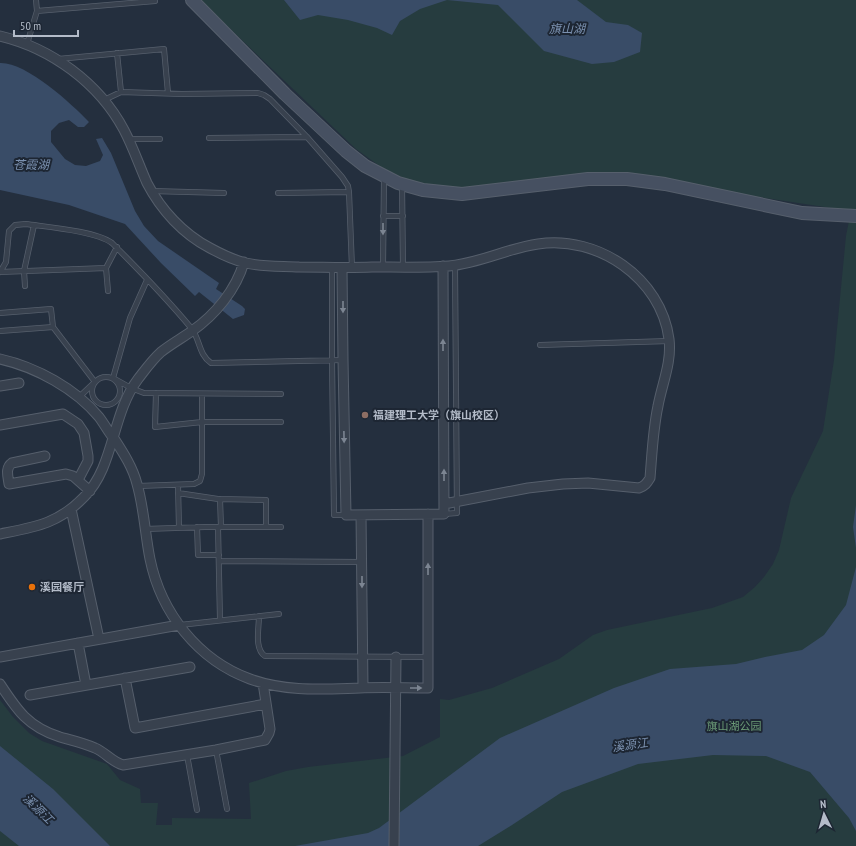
<svg xmlns="http://www.w3.org/2000/svg" width="856" height="846" viewBox="0 0 856 846" font-family="'PT Sans Narrow','Noto Sans SC',sans-serif">
  <rect width="100%" height="100%" fill="#242f3e"/>
  <path fill="#263c3f" d="M201 0H856V846H0V700L13 717 29 733 42 741 107 764 120 780 140 789 141 803H158L156 825H172V818L251 819 249 783 286 771 308 767 403 756 440 737V699L449 700 492 688 559 659 593 635 607 630 712 608 743 597 755 587 764 577 773 564 779 550 791 498 823 431 834 360 846 236 851 211 720 191 638 174 591 175 477 188 439 187 407 180 381 167 356 149 224 23Z"/>
  <path fill="#394c67" d="M284 0H577L606 22 628 25 642 33 640 52 614 62 592 64 544 51 498 5 447 0 420 9 400 21 392 35 377 28 348 20 318 15 300 20Z
    M0 63C26 62 71 103 89 122L84 127H78L69 120 59 123 51 131V142L65 159 75 165 86 166 100 161 103 155 96 139 102 138 111 153 135 211 144 226 158 241 219 283 216 289 242 306 245 309 244 315 233 319 199 292 195 296 161 263 125 224 69 205 0 190Z
    M856 505V548L853 527Z
    M856 567V831L849 818 810 772 766 756 713 755 638 764 562 792 512 825 478 846H295L368 833 379 828 500 738 614 688 670 669 736 664 765 657 802 650 824 635 846 605Z
    M0 746 53 789 110 846H19L0 831Z"/>
  <g fill="none" stroke-linecap="round" stroke-linejoin="round">
    <g stroke="#565f6c" stroke-width="6">
      <path id="lane" d="M37 11 155 1
        M27 44 37 11 36 0
        M117 53 121 92
        M58 59 164 49 168 93
        M104 100 121 92 182 94 258 93 264 95 270 99 307 137 342 177 348 186 349 192 352 268
        M209 138 307 137
        M129 139H160
        M402 184 403 267
        M152 191 224 193
        M278 193 349 192
        M383 216H403
        M383 267 384 178
        M332 268V360L334 515H346
        M0 272 6 262 9 231 15 225 26 224C47 227 96 231 112 243 139 270 168 300 192 329 200 340 199 355 211 363L343 360
        M0 272 106 268
        M147 280 130 318 113 378 131 388 144 393 281 394
        M25 286 24 271 34 225
        M108 291 106 268 117 247
        M0 313 51 309 53 327
        M0 331 53 327 95 382 78 398
        M540 345 669 341
        M92 391a14 14 0 1 1 28 0a14 14 0 1 1-28 0Z
        M156 393 155 427 202 422H281
        M178 485 179 528
        M138 486 194 484 200 481 202 474V394
        M178 493 218 499 266 500V527
        M220 499 221 527
        M444 514 457 513 455 265
        M197 527 198 555H219
        M218 527 220 620
        M145 529 205 527H281
        M219 561 362 562
        M259 616C259 628 254 649 265 656L427 657
        M180 625 279 614
        M216 750 227 809
        M187 755 197 810"/>
    </g>
    <g stroke="#565f6c" stroke-width="11">
      <path id="street" d="M0 36C51 48 99 83 124 130 133 147 139 165 147 183 161 210 183 234 210 248 221 254 233 260 246 263 263 267 281 266 299 267 323 267 347 268 372 267 397 267 423 268 449 266 481 263 508 248 538 244 598 235 661 278 669 339 672 362 662 384 658 406 653 429 652 454 650 478 647 483 645 486 639 488L588 483 563 484 528 488 444 504
        M342 268 343 360 346 515 444 514 443 266
        M0 359C36 367 76 389 99 417 105 425 109 433 115 440 124 454 133 468 137 484 144 508 145 534 150 559 161 613 198 660 250 679 286 692 323 689 360 688 382 687 405 688 428 688V514
        M0 386 19 383
        M0 425 63 414 78 424 84 433 88 456V461L78 480
        M45 456 12 463C5 468 8 476 9 484L66 474 73 476 90 491
        M71 509 99 639
        M361 515 363 688
        M0 534C35 527 58 524 84 497 115 466 111 415 138 379 145 370 152 360 161 352 171 344 182 338 192 331 215 315 236 290 244 262
        M78 643 86 685
        M0 657 179 625
        M125 678 135 728 266 704
        M0 684C17 710 28 727 60 737 71 740 84 743 95 748 105 752 112 762 123 765L216 750 265 740 269 733 270 729 263 683
        M30 695 190 667
        M394 846 396 657"/>
    </g>
    <g stroke="#565f6c" stroke-width="14">
      <path id="secondary" d="M192 0 285 94 346 151 365 166 398 183 423 190 462 194 588 179H627L665 184 802 213 856 216"/>
    </g>
    <use href="#lane" stroke="#38414e" stroke-width="4.5"/>
    <use href="#street" stroke="#38414e" stroke-width="9"/>
    <use href="#secondary" stroke="#465061" stroke-width="12"/>
  </g>
  <defs><path id="oneway-solid" d="M-6-.8H1V-3.2L6.5 0L1 3.2V.8H-6Z"/></defs>
  <g fill="#7c8592">
    <use href="#oneway-solid" transform="translate(383 229) rotate(90)"/>
    <use href="#oneway-solid" transform="translate(343 307) rotate(90)"/>
    <use href="#oneway-solid" transform="translate(443 345) rotate(-90)"/>
    <use href="#oneway-solid" transform="translate(344 437) rotate(89)"/>
    <use href="#oneway-solid" transform="translate(444 475) rotate(-90)"/>
    <use href="#oneway-solid" transform="translate(428 569) rotate(-90)"/>
    <use href="#oneway-solid" transform="translate(362 582) rotate(90)"/>
    <use href="#oneway-solid" transform="translate(416 688)"/>
  </g>
  <circle fill="#8d6e63" stroke="#1d2633" stroke-width="1.5" cx="365" cy="415" r="4"/>
  <circle fill="#e8710a" stroke="#1d2633" stroke-width="1.5" cx="32" cy="587" r="4"/>
  <g text-anchor="middle" stroke-width="4" stroke-linejoin="round" paint-order="stroke">
    <g font-size="11" font-weight="bold" fill="#b4bcc9" stroke="#1d2633" text-anchor="start">
      <text x="373" y="419">福建理工大学（旗山校区）</text>
      <text x="40" y="591">溪园餐厅</text>
    </g>
    <g font-size="11" fill="#6b9a76" stroke="#1d2633">
      <text x="734" y="730">旗山湖公园</text>
    </g>
    <g font-size="12" font-style="italic" fill="#7c92b1" stroke="#1d2633">
      <text x="567" y="33">旗山湖</text>
      <text x="31" y="169">苍霞湖</text>
      <text transform="translate(630 745) rotate(-8)" y="4">溪源江</text>
      <text transform="translate(38 809) rotate(44)" y="4">溪源江</text>
    </g>
  </g>
  <g transform="translate(824 814) rotate(355)" stroke="#1d2633" stroke-width="3" paint-order="stroke">
  <path d="M0-3L7 15L0 10L-7 15Z" fill="#b4bcc9"/>
  <text y="-6" font-size="11" font-weight="bold" text-anchor="middle" fill="#b4bcc9">N</text>
  </g>
  <path d="M14 30v6h64v-6" fill="none" stroke="#b4bcc9" stroke-width="2"/>
  <text x="20" y="30" font-size="12" fill="#b4bcc9" stroke="#1d2633" stroke-width="3" paint-order="stroke">50 m</text>
</svg>
